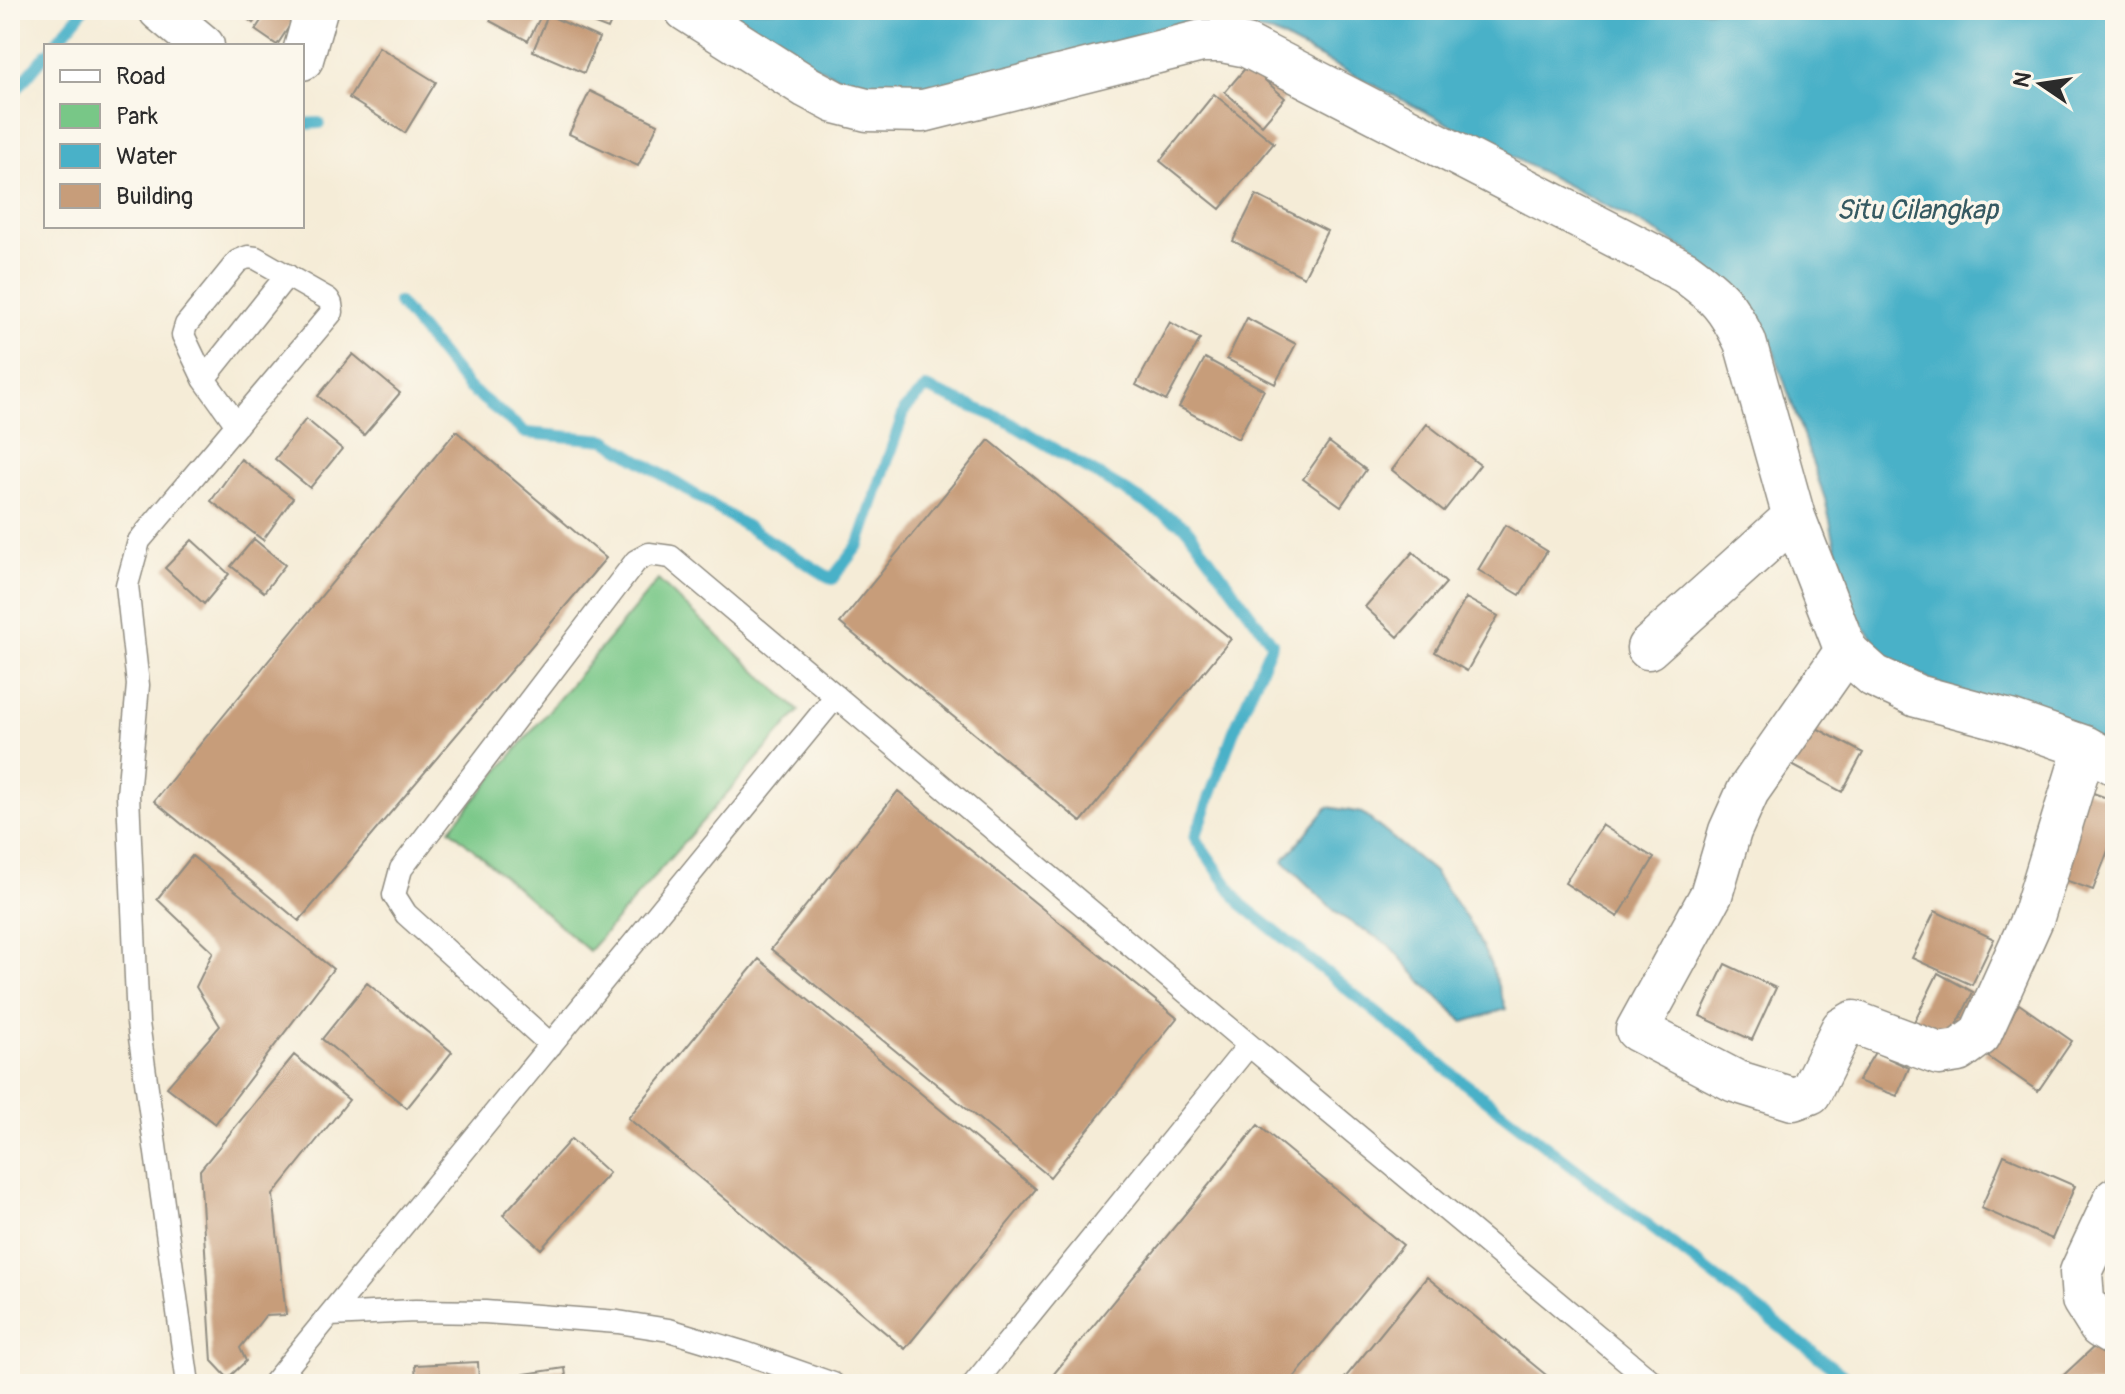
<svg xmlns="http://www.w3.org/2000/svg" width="2125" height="1394" viewBox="0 0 2125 1394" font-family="Pangolin,sans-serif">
  <rect width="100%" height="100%" fill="#fbf7ec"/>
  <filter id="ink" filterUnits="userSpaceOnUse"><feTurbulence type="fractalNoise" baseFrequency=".0125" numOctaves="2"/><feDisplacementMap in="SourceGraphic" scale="16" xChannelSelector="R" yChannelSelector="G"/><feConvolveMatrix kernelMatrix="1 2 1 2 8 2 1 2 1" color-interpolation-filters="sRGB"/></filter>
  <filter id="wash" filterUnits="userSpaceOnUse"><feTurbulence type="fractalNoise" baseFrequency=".006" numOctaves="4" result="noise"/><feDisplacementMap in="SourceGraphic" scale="32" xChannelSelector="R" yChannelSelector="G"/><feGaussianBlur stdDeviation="1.8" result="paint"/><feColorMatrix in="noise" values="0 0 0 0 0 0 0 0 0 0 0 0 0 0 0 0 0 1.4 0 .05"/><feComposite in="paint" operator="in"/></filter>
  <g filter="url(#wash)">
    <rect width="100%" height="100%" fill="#f5ecd7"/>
    <path fill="#78c787" stroke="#527959" stroke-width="2" d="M658 580 799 711 589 951 450 829Z"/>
    <path fill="#49b1c8" stroke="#3a6e7a" stroke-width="2" d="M713 10H2115V745L1937 684 1888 658 1857 618 1844 583 1825 499 1773 349 1733 294 1690 252 1638 222 1273 33 1220 25 1177 27 1140 35 1053 68 955 93H900L849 82 798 58Z
      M1328 807 1362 813 1434 872 1473 928 1490 963 1506 1009 1464 1022 1425 985 1389 945 1339 915 1283 861Z"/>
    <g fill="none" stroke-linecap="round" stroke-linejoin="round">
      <path stroke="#49b1c8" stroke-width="12" d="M53 46 83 10
        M10 97 46 54
        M302 124 319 123
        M398 302 468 387 526 433 606 440 832 579 859 544 905 409 926 388 1005 420 1186 527 1272 643 1233 733 1195 838 1241 904 1454 1075 1854 1384"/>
    </g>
    <g id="blocks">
      <path fill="#c79d7a" d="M235 10H262L253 23Z
        M268 10H300L277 45 255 30Z
        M496 10H544L528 41 490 21Z
        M559 10H616L608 29Z
        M548 15 599 38 584 73 533 51Z
        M379 47 436 82 405 133 349 98Z
        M1248 65 1285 98 1262 125 1225 92Z
        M590 91 658 124 638 166 569 134Z
        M1214 94 1274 143 1220 209 1160 161Z
        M1256 195 1327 231 1304 277 1233 241Z
        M1247 318 1296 344 1275 384 1227 359Z
        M1170 322 1200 339 1166 401 1136 385Z
        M353 354 400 393 364 435 318 396Z
        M1205 358 1264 390 1238 439 1179 407Z
        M306 419 342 449 310 488 275 459Z
        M1427 424 1480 465 1444 511 1392 470Z
        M456 431 606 558 299 921 154 801Z
        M989 440 1231 639 1081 822 840 623Z
        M1329 442 1366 470 1341 506 1303 479Z
        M241 459 293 498 263 540 211 501Z
        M1505 525 1547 551 1520 595 1478 570Z
        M254 539 285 565 264 592 231 566Z
        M192 540 229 574 204 604 165 568Z
        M1413 552 1446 583 1398 637 1365 607Z
        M1466 598 1498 616 1467 671 1435 652Z
        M1811 725 1863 753 1842 792 1790 764Z
        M2085 790 2115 801V832L2093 890 2054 876Z
        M898 791 1177 1018 1050 1177 771 949Z
        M1602 825 1654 858 1618 917 1565 883Z
        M192 856 333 969 215 1124 167 1087 220 1026 196 987 213 952 157 899Z
        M1935 911 1994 939 1972 985 1912 958Z
        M759 959 1036 1189 905 1349 628 1118Z
        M1725 964 1776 988 1752 1040 1700 1016Z
        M1938 973 1973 992 1949 1041 1913 1024Z
        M367 983 452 1052 407 1108 322 1039Z
        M2019 1004 2072 1041 2038 1091 1984 1054Z
        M1875 1052 1909 1068 1897 1096 1858 1081Z
        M294 1055 349 1100 273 1195 286 1315 265 1316 240 1348 246 1361 228 1378 212 1361 200 1170Z
        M1258 1125 1403 1245 1289 1384H1062L1052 1376Z
        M571 1139 609 1173 541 1249 503 1215Z
        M2004 1155 2075 1186 2052 1239 1981 1208Z
        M1427 1277 1557 1384H1340Z
        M2096 1345 2115 1366V1384H2054Z
        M478 1362 479 1384H416L415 1365Z
        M565 1368 567 1384H525L524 1374Z"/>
    </g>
  </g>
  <g filter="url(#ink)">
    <use href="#blocks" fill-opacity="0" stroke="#908c81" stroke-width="2"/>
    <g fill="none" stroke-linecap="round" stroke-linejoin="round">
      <g stroke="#908c81" stroke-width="25">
        <path id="lane" d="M204 379 287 275
          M551 1045 406 914 394 895 401 869 636 561 649 554 671 557 1249 1045 1655 1384
          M330 1315 415 1311 485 1312 618 1322 669 1330 745 1353 833 1384
          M188 1384 138 1023 128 795 138 685 127 585 139 541 332 312 331 304 328 299 256 258 248 257 238 261 186 325 183 335 204 379 237 425
          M273 1384 836 696
          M974 1384 1249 1045"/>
      </g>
      <g stroke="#908c81" stroke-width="45">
        <path id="street" d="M160 10 203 46
          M686 10 807 87 835 102 867 110 923 111 1202 41H1221L1247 46 1685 272C1718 296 1727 305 1745 342L1794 517 1846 651 1874 676 1917 696 2010 721 2085 747 2115 764
          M302 59 316 10
          M1648 648 1794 517
          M1846 651 1748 791 1730 831 1711 895 1637 1030 1735 1081 1793 1099 1810 1093 1842 1029 1854 1022 1939 1054 1958 1051 1980 1035 2033 917 2085 747
          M2115 1199 2081 1272 2083 1300 2100 1327 2115 1336"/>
      </g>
      <use href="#lane" stroke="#fff" stroke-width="22"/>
      <use href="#street" stroke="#fff" stroke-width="42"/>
    </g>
  </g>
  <g text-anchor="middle" stroke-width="7" stroke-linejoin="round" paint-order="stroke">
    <g font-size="28" font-style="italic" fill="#365a62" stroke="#fbf7ec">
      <text x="1917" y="219">Situ Cilangkap</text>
    </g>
  </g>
  <rect width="2125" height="1394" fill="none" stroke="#fbf7ec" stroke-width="40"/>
  <rect x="44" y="44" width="260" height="184" fill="#fbf7ec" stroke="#a8a59f" stroke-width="2"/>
  <rect x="60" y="70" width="40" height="12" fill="#ffffff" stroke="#a8a59f" stroke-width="2"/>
  <text x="116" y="84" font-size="24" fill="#2b2b2b">Road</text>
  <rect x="60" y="104" width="40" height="24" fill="#78c787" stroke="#a8a59f" stroke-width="2"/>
  <text x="116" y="124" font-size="24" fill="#2b2b2b">Park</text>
  <rect x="60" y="144" width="40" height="24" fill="#49b1c8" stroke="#a8a59f" stroke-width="2"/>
  <text x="116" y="164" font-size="24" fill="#2b2b2b">Water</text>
  <rect x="60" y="184" width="40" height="24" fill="#c79d7a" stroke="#a8a59f" stroke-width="2"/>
  <text x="116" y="204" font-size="24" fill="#2b2b2b">Building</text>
  <g transform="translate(2041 84) rotate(283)" stroke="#fbf7ec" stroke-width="6" paint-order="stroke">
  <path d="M0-6L14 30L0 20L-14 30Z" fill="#2b2b2b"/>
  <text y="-12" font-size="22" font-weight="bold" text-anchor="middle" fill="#2b2b2b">N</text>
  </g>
</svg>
